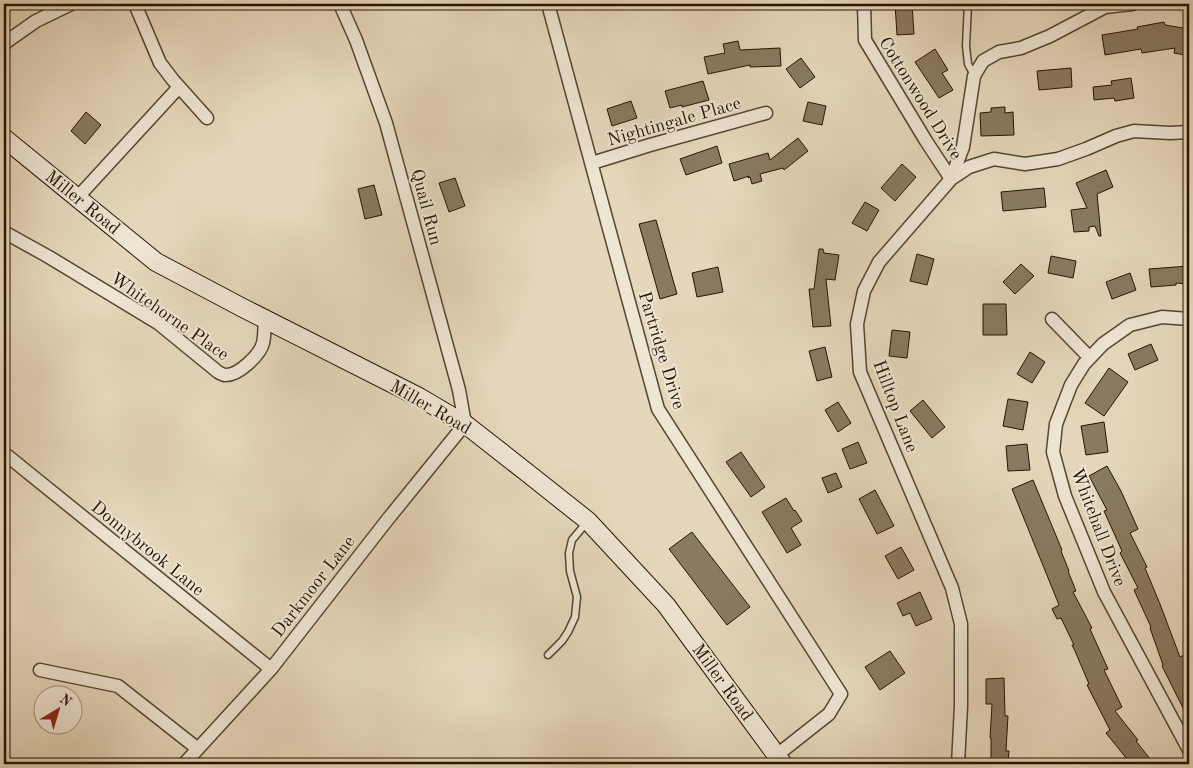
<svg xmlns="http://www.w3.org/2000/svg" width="1193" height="768" viewBox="0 0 1193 768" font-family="'Old Standard TT',serif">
  <rect width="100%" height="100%" fill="#e5d7bb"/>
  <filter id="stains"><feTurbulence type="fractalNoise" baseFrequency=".004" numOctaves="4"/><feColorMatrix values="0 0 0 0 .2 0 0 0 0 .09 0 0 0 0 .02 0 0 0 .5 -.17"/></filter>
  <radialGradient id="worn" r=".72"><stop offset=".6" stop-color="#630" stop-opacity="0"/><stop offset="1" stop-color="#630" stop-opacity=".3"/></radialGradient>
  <path fill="#897a61" stroke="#251500" d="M895 4H912L914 34 897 35Z
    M1164 22 1165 25 1189 29V47H1187L1185 55 1174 53 1175 48 1142 53 1141 49 1105 55 1102 35 1138 29 1137 27Z
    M738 41 740 50 780 48 781 66 750 67V65L708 74 704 57 725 53 723 44Z
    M935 49 948 70 942 73 953 90 939 98 915 62Z
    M801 58 815 77 800 88 786 69Z
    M1071 68 1072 87 1039 90 1037 71Z
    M1131 78 1134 98 1115 101 1114 98 1094 100 1093 87 1112 85 1111 81Z
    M703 81 709 100 682 107V105L670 108 665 91Z
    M631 101 637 118 612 126 607 109Z
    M808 102 826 106 822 125 803 121Z
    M1005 107V113L1013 112 1014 135 981 136 980 113 991 112V108Z
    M86 112 101 125 85 144 71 131Z
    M798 138 808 151 784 170 783 168 760 174 762 181 752 184 750 177 748 178 749 176 734 181 729 164 768 153 770 160Z
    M717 146 722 163 686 175 680 159Z
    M902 164 916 177 895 201 881 188Z
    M1106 170 1113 187 1097 194 1101 236H1099L1095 226 1089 227V231L1074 232 1071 210 1087 208 1076 183Z
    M455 178 465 206 449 212 439 183Z
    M374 185 382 215 365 219 358 189Z
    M1044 188 1046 207 1003 211 1001 192Z
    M865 202 879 210 867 231 852 223Z
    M656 220 677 294 660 299 639 224Z
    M819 249H823L824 253 839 255 835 280 826 279 831 326 813 327 809 289H814Z
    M917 254 934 259 927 285 910 281Z
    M1051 256 1076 261 1073 278 1048 273Z
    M1021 264 1034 276 1015 294 1003 282Z
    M1189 266V284L1176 283V285L1151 287 1149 269Z
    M718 267 723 292 697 297 692 273Z
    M1130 273 1136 290 1112 299 1106 282Z
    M983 304H1006L1007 335H983Z
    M892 330 910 332 907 358 889 356Z
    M1151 344 1158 360 1135 370 1128 354Z
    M825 347 832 377 817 381 809 351Z
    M1030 352 1045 362 1032 383 1017 374Z
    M1109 368 1128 382 1104 416 1085 403Z
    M1008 399 1028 402 1023 430 1003 426Z
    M923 400 945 427 932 438 910 411Z
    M838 402 851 423 838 432 825 410Z
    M1104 422 1108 452 1086 455 1081 426Z
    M858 442 867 463 850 469 842 449Z
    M1027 444 1030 470 1008 471 1006 446Z
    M741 452 765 487 751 497 726 462Z
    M1107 466 1121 491 1138 529 1130 533 1147 567 1145 568 1160 604 1180 657 1184 655 1189 666V720L1162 666 1163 665 1150 628 1151 627 1134 590 1138 588 1120 553 1122 551 1104 511 1107 510 1089 476Z
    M836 473 842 487 828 493 822 478Z
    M1033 480 1062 550 1061 551 1069 571H1068L1076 591 1073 592 1092 628 1090 629 1108 669 1104 670 1122 707 1115 711 1138 740 1136 741 1154 764H1131L1106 733 1110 730 1087 685 1089 684 1075 651 1072 645H1074L1061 618 1057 619 1052 609 1059 605 1012 489Z
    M875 490 894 526 877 534 859 499Z
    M786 498 794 511 795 510 802 521 791 528 801 545 787 553 762 512Z
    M692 532 750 607 727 625 669 549Z
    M901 547 914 570 898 579 885 556Z
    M920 592 932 619 916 626 910 613 903 616 897 603Z
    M890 651 905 673 880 690 865 667Z
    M1004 678 1005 716H1008L1006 751H1009L1008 764H991V738H990L992 704H986V679Z"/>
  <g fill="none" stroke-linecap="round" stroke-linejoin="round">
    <g stroke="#55462f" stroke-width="9">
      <path id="lane" d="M968 4 966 46 968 64 974 75
        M548 655 562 641 568 632 575 617 577 597 570 571 569 553 572 540 587 522"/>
    </g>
    <g stroke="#55462f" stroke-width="15">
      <path id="street" d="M135 4 160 63 173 80 207 118
        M548 4 658 409 841 694 829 714 777 755
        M864 4 865 40 926 141 951 179
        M4 45 6 42 36 21 71 4
        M592 163 650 145 766 113
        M951 179 963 147 974 76 983 61 999 52 1021 48 1050 36 1105 7 1132 4
        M77 198 179 87
        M4 232 49 257 158 323 218 372C220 373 223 375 225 375 238 376 260 355 263 343 265 335 264 327 265 319
        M1052 319 1090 358
        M1189 319 1162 317 1130 325 1103 344 1084 364 1071 385 1056 424 1053 452 1065 496 1104 592 1189 750
        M4 453 271 669
        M40 670 118 686 198 749
        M184 764 271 669 388 519 465 424 459 390 386 123 356 40 340 4
        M958 764 961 706V624L952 588 860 372 857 324 864 291 879 262 951 179 969 167 994 159 1025 164 1058 159 1086 149 1116 136 1134 131 1170 133 1189 132"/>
    </g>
    <g stroke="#251500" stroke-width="20">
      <path id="secondary" d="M4 138 156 262 243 308 419 397 465 424 525 471 588 521 666 605 783 764"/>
    </g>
    <use href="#lane" stroke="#eee5d3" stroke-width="6"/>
    <use href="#street" stroke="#eee5d3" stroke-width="12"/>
    <use href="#secondary" stroke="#eee5d3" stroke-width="18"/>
  </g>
  <g text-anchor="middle" stroke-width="4" stroke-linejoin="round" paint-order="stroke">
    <g font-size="18" fill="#251500" stroke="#eee5d3">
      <text transform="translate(921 98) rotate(58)" y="6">Cottonwood Drive</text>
      <text transform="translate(674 121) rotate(-16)" y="6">Nightingale Place</text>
      <text transform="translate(83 202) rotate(39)" y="6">Miller Road</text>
      <text transform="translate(427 207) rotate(75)" y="6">Quail Run</text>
      <text transform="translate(170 316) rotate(35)" y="6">Whitehorne Place</text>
      <text transform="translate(662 350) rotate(73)" y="6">Partridge Drive</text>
      <text transform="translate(896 406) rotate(69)" y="6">Hilltop Lane</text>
      <text transform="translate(431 407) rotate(30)" y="6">Miller Road</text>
      <text transform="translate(1099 527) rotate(69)" y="6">Whitehall Drive</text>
      <text transform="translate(148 548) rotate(39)" y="6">Donnybrook Lane</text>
      <text transform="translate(313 586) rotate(-52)" y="6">Darkmoor Lane</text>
      <text transform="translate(723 682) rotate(54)" y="6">Miller Road</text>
    </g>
  </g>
  <rect width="1193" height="768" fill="none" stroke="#e5d7bb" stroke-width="20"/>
  <rect x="5" y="5" width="1183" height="758" fill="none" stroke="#251500" stroke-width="2.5"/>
  <rect x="10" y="10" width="1173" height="748" fill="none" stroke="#251500"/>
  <g transform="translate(58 710) rotate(38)"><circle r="24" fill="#eee5d3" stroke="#9e927f"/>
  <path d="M0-4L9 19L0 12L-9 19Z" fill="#8f2418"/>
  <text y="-8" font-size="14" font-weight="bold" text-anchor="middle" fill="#251500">N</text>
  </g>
  <rect width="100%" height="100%" filter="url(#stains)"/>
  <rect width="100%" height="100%" fill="url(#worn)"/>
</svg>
